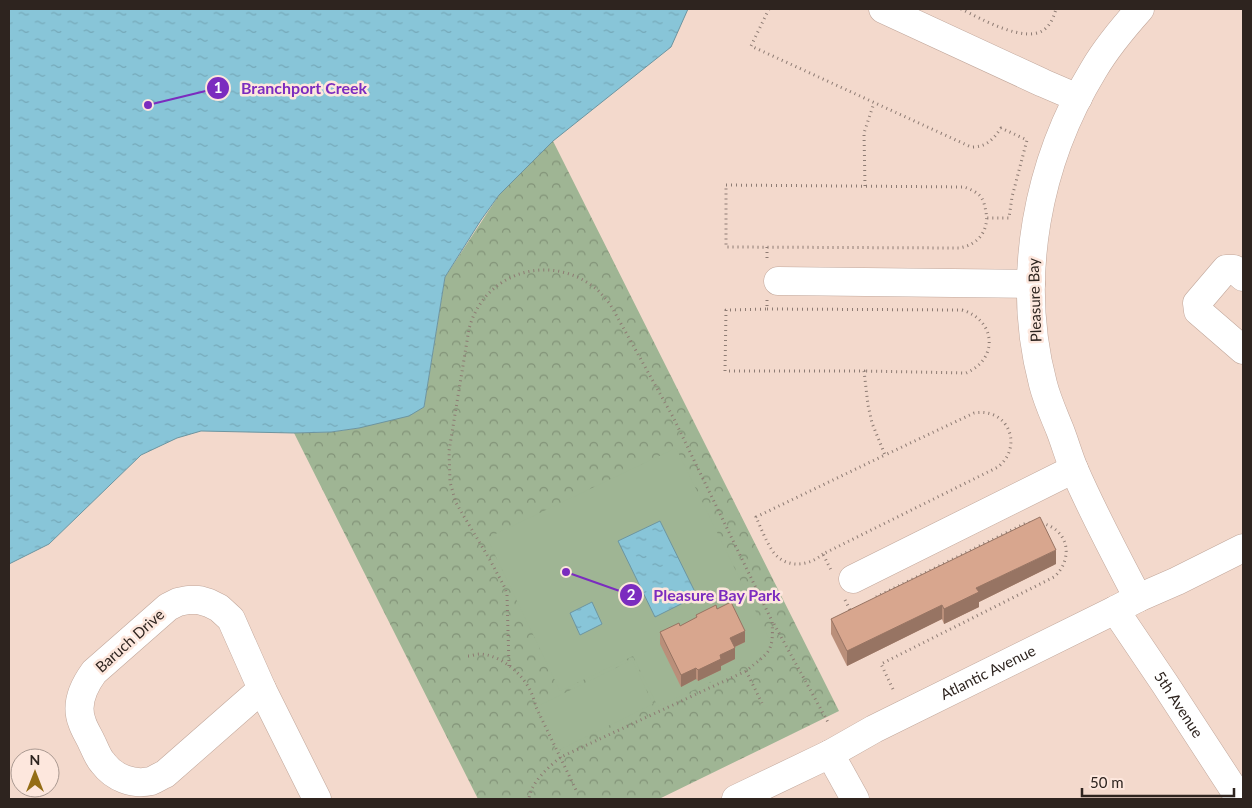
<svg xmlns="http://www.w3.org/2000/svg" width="1252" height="808" viewBox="0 0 1252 808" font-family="Lato,sans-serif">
  <defs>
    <pattern id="park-crowns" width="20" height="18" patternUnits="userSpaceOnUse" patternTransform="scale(1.25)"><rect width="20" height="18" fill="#9fb594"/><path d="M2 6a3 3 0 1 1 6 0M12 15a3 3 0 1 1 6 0" fill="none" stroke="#829378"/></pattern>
    <pattern id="water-ripples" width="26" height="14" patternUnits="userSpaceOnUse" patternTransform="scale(1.25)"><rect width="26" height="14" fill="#88c5d8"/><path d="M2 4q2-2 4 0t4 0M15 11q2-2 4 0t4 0" fill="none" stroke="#76a9b9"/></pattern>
  </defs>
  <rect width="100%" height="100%" fill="#f3d9cc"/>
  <path fill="url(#park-crowns)" d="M553 141 839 711 659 799H478L294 433 331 432 359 428 424 407 445 277 499 195Z"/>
  <path fill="#9fb594" d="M676 448 775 651 658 707 633 656 560 691 487 538Z
    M632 660 653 704 557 751 536 707Z"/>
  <path fill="url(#water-ripples)" stroke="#6d95a0" d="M9 9H688L671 47 553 141 499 195 481 220 445 277 424 407 409 416 359 428 331 432 294 433 201 431 177 438 141 455 49 544 9 564Z
    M660 521 697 596 655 617 618 541Z
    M592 602 602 624 580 635 570 613Z"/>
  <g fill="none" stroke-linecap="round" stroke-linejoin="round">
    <g stroke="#c1a79b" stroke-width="29">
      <g id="minor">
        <path d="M883 9 1043 83 1078 98"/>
        <path d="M1243 277 1234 269H1226L1197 303 1198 311 1243 350"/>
        <path d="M778 281 1031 284"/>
        <path d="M853 579 1074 469"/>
        <path d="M1138 598C1116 556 1093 513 1074 469 1069 457 1065 443 1060 430 1054 415 1047 400 1043 384 1015 278 1037 162 1094 69 1107 47 1123 28 1140 9"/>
        <path d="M188 600H199L209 603 219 608 231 619 262 689 165 774C160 776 156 779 151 781 133 785 114 778 103 763 98 758 95 749 92 743 89 736 84 729 82 722 75 704 83 687 94 672L168 607 178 602Z"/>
        <path id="s1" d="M1115 610 1165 684 1240 799"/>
        <path d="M262 689 317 799"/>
        <path d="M830 754 855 799"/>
        <path id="s2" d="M736 799 830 754 874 729 1115 610 1138 598 1177 581 1243 548"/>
      </g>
    </g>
    <path stroke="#8d7b73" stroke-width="3" stroke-dasharray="1 4" stroke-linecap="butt" d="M769 9 751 46 971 147C986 147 993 140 1001 128L1027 140 1012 197 1009 218H987
      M961 9C980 18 1026 45 1045 29 1051 24 1054 16 1056 9
      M726 185 964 187C970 189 977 192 981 197 984 201 985 207 986 212 989 231 978 245 959 248L726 247Z
      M865 186 864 133 874 103
      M767 247V261
      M767 300V309L726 310 725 371H864L868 405 872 423 885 455 974 413C1008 407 1024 446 998 467L823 554 832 572
      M767 309 962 310C996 320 999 359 966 373L864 371
      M823 554C809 566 787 569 774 553 767 544 761 528 756 517L885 455
      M876 597 1026 523H1032
      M845 600 850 610 852 609
      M774 624 829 724
      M468 656C472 656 476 654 480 654 501 655 523 674 531 692 533 697 535 702 536 707L577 792
      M509 666 507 595 505 588 490 560 456 503 450 482 449 451 469 329C483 274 546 253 591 285 599 290 604 297 610 304L673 417 772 621C774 653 769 652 746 671L561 757C548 767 530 784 529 799
      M746 671 762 703
      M893 689 881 664 1054 577C1074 559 1069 529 1041 523"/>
    <use href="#minor" stroke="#fff" stroke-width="28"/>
  </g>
  <path fill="#ba8f7a" d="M1056 564 979 602V607L944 624 942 619 847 666 831 634V619Z
    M717 609 745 642 735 647V659L721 666V670L698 681 696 679 681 687 660 644V632L680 626 696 618V615Z"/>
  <path fill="#977463" d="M1056 550V564L979 602V607L944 624V609L976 588Z
    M942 605V619L847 666V651Z
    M745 631V642L730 649V638Z
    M735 648V659L721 666V670L698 681V670L720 655Z
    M696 668V679L681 687V675Z"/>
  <path fill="#d8a68e" stroke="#977463" d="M1040 517 1056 550 976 588 979 592 944 609 942 605 847 651 831 619Z
    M731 602 745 631 730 638 735 648 720 655 721 659 698 670 696 668 681 675 660 632 679 623 680 626 697 617 696 615 716 605 717 609Z"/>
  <g text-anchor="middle" stroke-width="5" stroke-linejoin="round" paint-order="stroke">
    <g font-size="15" fill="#2e241f" stroke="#fde7dd">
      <text transform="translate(1035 300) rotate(-92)" y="5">Pleasure Bay</text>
      <text transform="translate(130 641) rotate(-42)" y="5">Baruch Drive</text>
      <text dy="5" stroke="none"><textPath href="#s2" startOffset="282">Atlantic Avenue</textPath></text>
      <text dy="5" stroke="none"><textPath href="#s1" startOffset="114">5th Avenue</textPath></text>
    </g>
  </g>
  <path fill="none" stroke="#7b2cbf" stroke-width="2" d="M148 105L218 88M566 572L631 595"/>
  <g fill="#7b2cbf" stroke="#fde7dd" stroke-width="2">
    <circle cx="148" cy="105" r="5"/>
    <circle cx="566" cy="572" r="5"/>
    <circle cx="218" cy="88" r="12"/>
    <circle cx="631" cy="595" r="12"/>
  </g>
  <g font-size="15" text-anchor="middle" font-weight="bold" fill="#fff">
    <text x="218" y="93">1</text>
    <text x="631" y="600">2</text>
  </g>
  <g font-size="16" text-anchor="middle" font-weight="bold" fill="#7b2cbf" stroke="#fde7dd" stroke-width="5" stroke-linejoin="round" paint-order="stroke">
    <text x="304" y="94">Branchport Creek</text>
    <text x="717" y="601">Pleasure Bay Park</text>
  </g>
  <rect width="1252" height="808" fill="none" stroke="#2e241f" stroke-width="20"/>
  <g transform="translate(35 773)"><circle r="24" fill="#fde7dd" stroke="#aa9991"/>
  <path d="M0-4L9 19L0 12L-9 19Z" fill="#946d16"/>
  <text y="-8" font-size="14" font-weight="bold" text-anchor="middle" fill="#2e241f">N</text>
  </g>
  <path d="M1082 788v8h152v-8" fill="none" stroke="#2e241f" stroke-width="2.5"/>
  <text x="1090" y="788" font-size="15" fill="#2e241f" stroke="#fde7dd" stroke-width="4" paint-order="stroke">50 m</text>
</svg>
